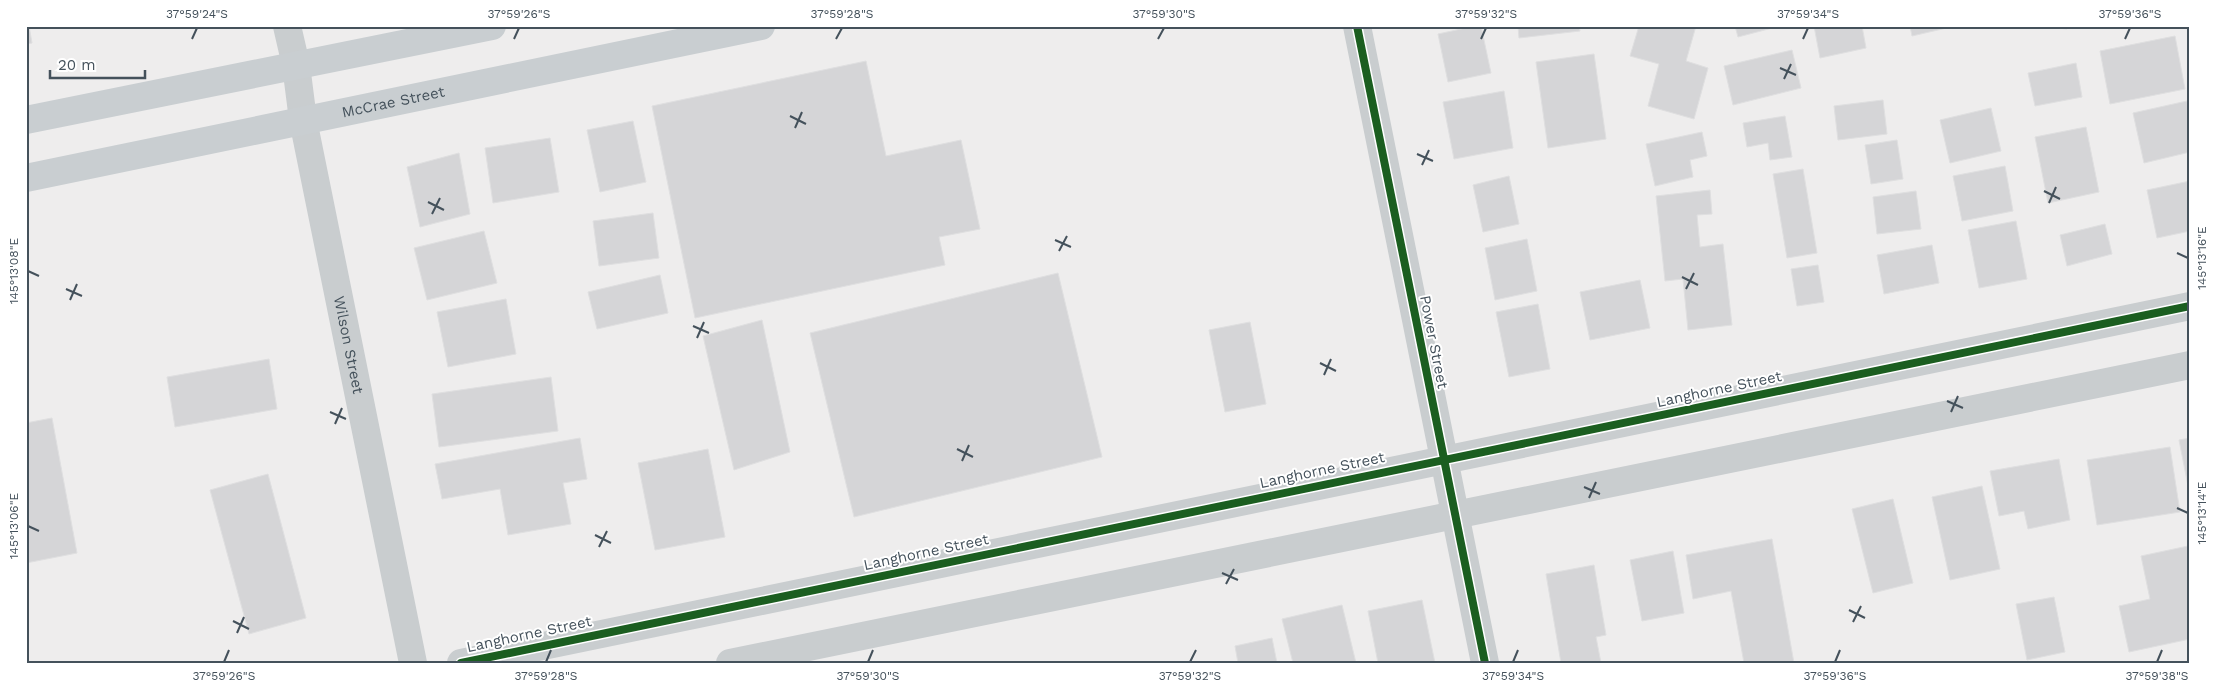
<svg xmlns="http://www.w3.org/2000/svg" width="2216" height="689" viewBox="0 0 2216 689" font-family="'Work Sans',sans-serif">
  <rect width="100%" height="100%" fill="#eeeded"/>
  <path fill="#d5d5d7" stroke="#dfdfe0" d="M26 26H29L32 43 26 44Z
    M1475 26H1481L1491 73 1448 82 1438 34Z
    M1518 26H1579L1580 31 1519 38Z
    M1639 26H1696L1686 61 1708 68 1694 119 1648 106 1659 64 1630 56Z
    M1735 26H1780L1738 37Z
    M1814 26H1862L1866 48 1820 58Z
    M1910 26H1955L1912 36Z
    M2041 26H2067V29Z
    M2175 36 2185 89 2110 104 2100 51Z
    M1792 50 1801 88 1733 105 1724 66Z
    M1594 54 1606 139 1548 148 1536 62Z
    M866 61 886 156 961 140 980 229 939 237 945 265 695 318 652 106Z
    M2076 63 2082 97 2035 106 2028 73Z
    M1504 91 1513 148 1454 159 1443 102Z
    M1883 100 1887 134 1838 140 1834 106Z
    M2187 101 2190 113V152L2144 163 2133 113Z
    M1991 108 2001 151 1950 163 1940 120Z
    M1785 116 1792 157 1770 160 1768 143 1747 147 1743 123Z
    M633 121 646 182 600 192 587 130Z
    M2086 127 2099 192 2048 203 2035 137Z
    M1702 132 1707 156 1690 160 1693 177 1655 186 1646 144Z
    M550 138 559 192 493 203 485 148Z
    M1897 140 1903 179 1871 184 1865 145Z
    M459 153 470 214 420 227 407 167Z
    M2005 166 2013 211 1962 221 1953 176Z
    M1803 169 1817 253 1787 258 1773 174Z
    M1509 176 1519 224 1483 232 1473 185Z
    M2190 181V231L2157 238 2147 190Z
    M1710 190 1712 214 1697 215 1700 247 1723 244 1732 325 1688 330 1683 279 1665 281 1656 196Z
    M1916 191 1921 229 1877 234 1873 197Z
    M653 213 659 258 599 266 593 221Z
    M2016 221 2027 279 1979 288 1968 230Z
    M2105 224 2112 254 2067 266 2060 235Z
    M484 231 497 283 427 300 414 248Z
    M1527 239 1537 291 1495 300 1485 248Z
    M1932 245 1939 283 1884 294 1877 255Z
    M1818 265 1824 302 1797 306 1791 269Z
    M1058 273 1102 457 854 517 810 333Z
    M660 275 668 313 597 329 588 292Z
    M1640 280 1650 328 1590 340 1580 292Z
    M506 299 516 354 448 367 437 312Z
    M1538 304 1550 369 1509 377 1496 312Z
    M762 320 790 452 734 470 703 336Z
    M1250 322 1266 404 1225 412 1209 330Z
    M269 359 277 409 175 427 167 377Z
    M551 377 558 431 439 447 432 394Z
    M52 418 77 553 26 563V423Z
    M580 438 587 479 563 483 571 524 508 535 500 489 442 499 435 464Z
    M2190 438V496L2179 440Z
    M2170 447 2180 512 2097 525 2087 460Z
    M708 449 725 537 655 550 638 463Z
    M2059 459 2070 520 2028 529 2024 511 1999 516 1990 471Z
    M268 474 306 618 249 634 210 490Z
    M1982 486 2000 569 1950 580 1932 497Z
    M1893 499 1913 583 1873 593 1852 509Z
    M1772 539 1794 663H1744L1731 591 1693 599 1686 555Z
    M2188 546 2190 555V639L2129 652 2119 606 2150 599 2141 556Z
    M1673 551 1684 613 1642 621 1630 560Z
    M1594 565 1606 635 1596 637 1601 663H1561L1546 574Z
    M2054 597 2065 652 2027 660 2016 604Z
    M1422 600 1435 663H1378L1368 611Z
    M1342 605 1356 663H1293L1282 619Z
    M1272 638 1277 663H1238L1235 646Z"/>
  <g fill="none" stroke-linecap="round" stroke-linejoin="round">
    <g stroke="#c9cdcf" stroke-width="28">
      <path id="s1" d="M287 26 296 65 303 120 413 663"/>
      <path d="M1357 26 1485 663"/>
      <path d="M461 663 2190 306"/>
      <path d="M730 663 2190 365"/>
    </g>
    <g stroke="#c9ced1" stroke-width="28">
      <path d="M26 120 492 26"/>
      <path id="s2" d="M26 178 761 26"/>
    </g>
    <g stroke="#fff" stroke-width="11">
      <path id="cycleway" d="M1357 26 1485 663
        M461 663 2190 306"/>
    </g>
    <use href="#cycleway" stroke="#1b5e20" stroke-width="8"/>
  </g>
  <path fill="none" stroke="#44515b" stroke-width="2" d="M192 39 197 28M514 39 519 28M836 39 842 28M1158 39 1164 28M1481 39 1486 28M1803 39 1808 28M2125 39 2130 28M1780 68 1796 75M1784 79 1791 64M790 116 806 124M795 128 802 112M1417 154 1433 161M1422 165 1429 150M2044 191 2060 199M428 202 444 210M2049 203 2056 187M432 214 440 198M1055 240 1071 247M1059 251 1067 236M2177 253 2188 258M28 271 39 276M1682 277 1698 285M66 289 82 296M1686 289 1694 273M70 300 77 284M693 326 709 333M697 338 704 322M1320 363 1336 371M1324 375 1331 359M1947 401 1963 408M330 412 346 419M1951 412 1958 396M335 424 342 408M957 449 973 457M962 461 969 445M1584 487 1600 494M1589 498 1596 482M2177 508 2188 513M28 526 39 531M595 535 611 543M599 547 607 531M1222 573 1238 580M1226 584 1234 569M1849 610 1865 618M233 621 249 629M1853 622 1861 606M237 633 244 617M224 662 229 650M546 662 551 650M868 662 873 650M1190 662 1196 650M1513 662 1518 650M1835 662 1840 650M2157 662 2162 650"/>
  <g text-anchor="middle" stroke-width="4" stroke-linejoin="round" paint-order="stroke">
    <g font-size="15" fill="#44515b" stroke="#fff">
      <text dy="5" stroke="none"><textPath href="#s2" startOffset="375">McCrae Street</textPath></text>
      <text transform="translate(1434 342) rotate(79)" y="5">Power Street</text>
      <text dy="5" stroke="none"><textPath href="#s1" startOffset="325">Wilson Street</textPath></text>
      <text transform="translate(1719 389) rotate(-12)" y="5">Langhorne Street</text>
      <text transform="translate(1322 470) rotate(-12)" y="5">Langhorne Street</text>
      <text transform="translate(926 552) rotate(-12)" y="5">Langhorne Street</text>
      <text transform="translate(529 634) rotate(-12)" y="5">Langhorne Street</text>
    </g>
  </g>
  <rect width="2216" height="689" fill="none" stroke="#ffffff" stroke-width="55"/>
  <path d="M50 70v8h95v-8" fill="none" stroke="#44515b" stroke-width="2.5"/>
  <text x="58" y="70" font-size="15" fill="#44515b" stroke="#ffffff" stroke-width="4" paint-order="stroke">20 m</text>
  <rect x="28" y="28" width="2160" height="634" fill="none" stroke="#44515b" stroke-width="2"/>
  <g font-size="12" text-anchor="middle" fill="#44515b">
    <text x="197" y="18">37°59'24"S</text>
    <text x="519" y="18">37°59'26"S</text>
    <text x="842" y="18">37°59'28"S</text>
    <text x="1164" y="18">37°59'30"S</text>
    <text x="1486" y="18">37°59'32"S</text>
    <text x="1808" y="18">37°59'34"S</text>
    <text x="2130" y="18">37°59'36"S</text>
    <text transform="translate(2202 258) rotate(-90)" y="4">145°13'16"E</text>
    <text transform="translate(14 271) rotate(-90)" y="4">145°13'08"E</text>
    <text transform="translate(2202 513) rotate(-90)" y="4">145°13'14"E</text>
    <text transform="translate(14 526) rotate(-90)" y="4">145°13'06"E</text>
    <text x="224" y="680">37°59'26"S</text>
    <text x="546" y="680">37°59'28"S</text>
    <text x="868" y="680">37°59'30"S</text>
    <text x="1190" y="680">37°59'32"S</text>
    <text x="1513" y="680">37°59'34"S</text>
    <text x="1835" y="680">37°59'36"S</text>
    <text x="2157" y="680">37°59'38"S</text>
  </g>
</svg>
